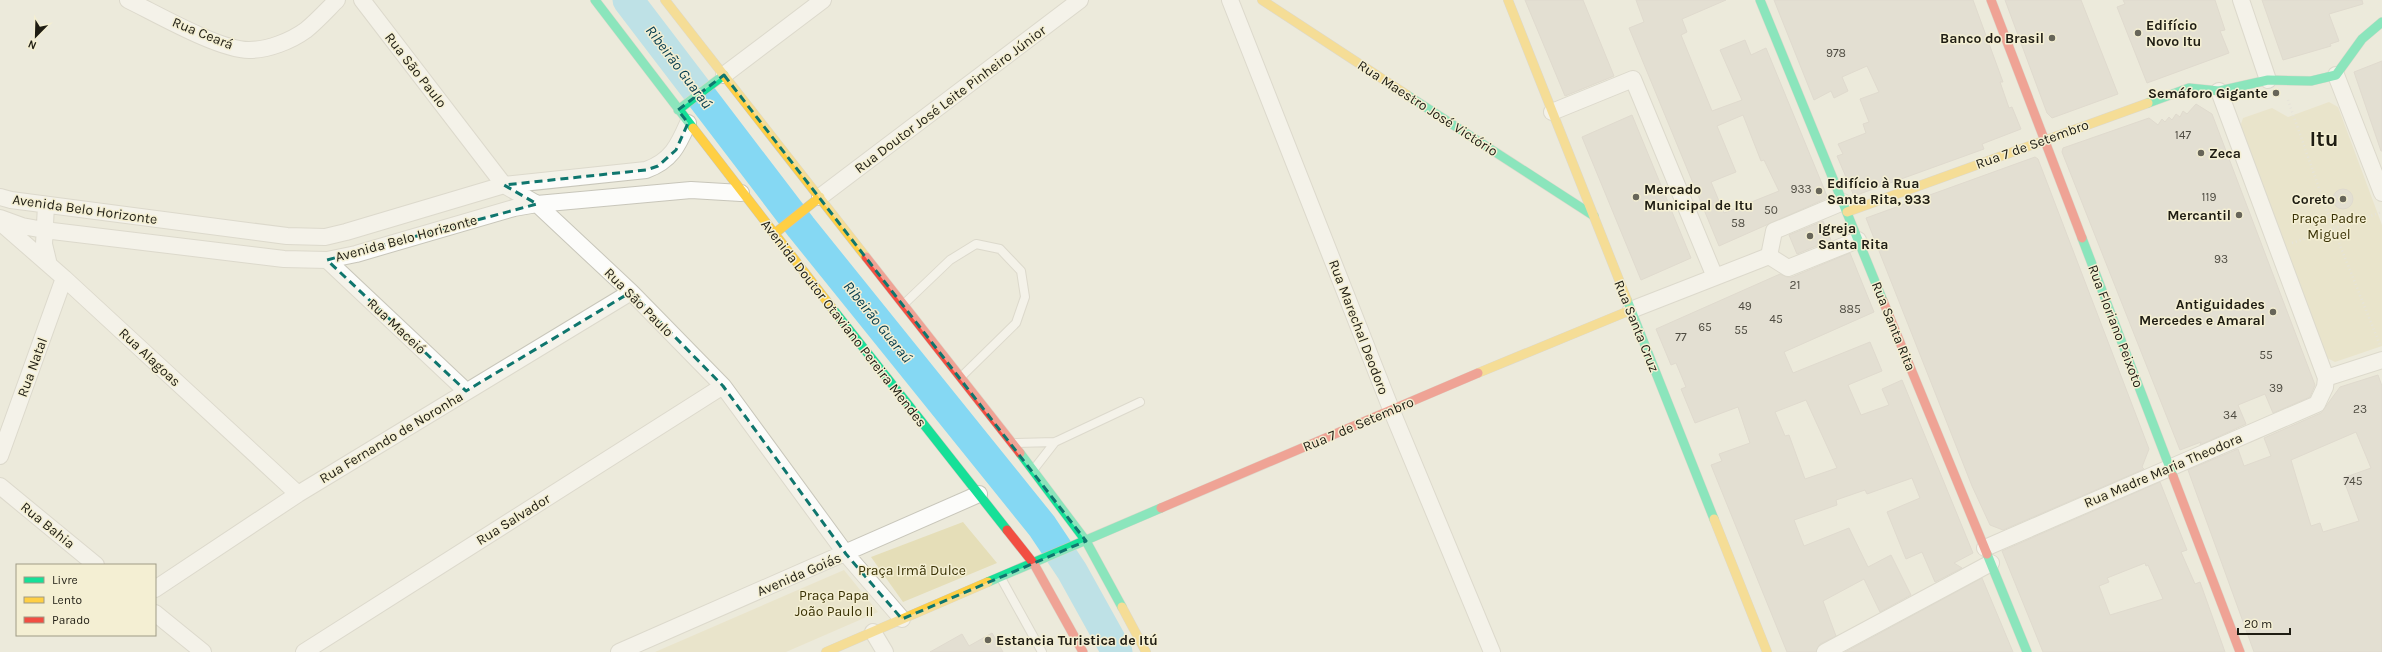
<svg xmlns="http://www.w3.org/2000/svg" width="2382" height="652" viewBox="0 0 2382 652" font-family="Karla,sans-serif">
  <rect width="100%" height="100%" fill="#eceadb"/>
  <path fill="#e5deb8" d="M2329 102 2338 107 2382 225V346L2335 362 2323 356 2240 127 2243 118 2272 108 2288 117Z
    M963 522 997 563 903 602 871 557Z
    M844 570 878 612 786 652H655Z"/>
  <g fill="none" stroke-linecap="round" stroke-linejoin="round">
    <path stroke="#85d8f3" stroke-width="31" d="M628 0 801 227 1042 526 1072 571 1117 652"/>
  </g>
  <path fill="#d8d2c8" stroke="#cec8be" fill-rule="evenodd" d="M1525 0H1583L1614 76 1565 96Z
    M1636 0H1726L1682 19 1687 32 1681 35 1712 111 1742 100 1720 50 1745 40 1751 55 1766 48 1827 196 1825 199 1719 246 1629 28 1644 22ZM1743 115 1761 161 1764 160 1779 191 1724 213 1711 182 1736 172 1717 126Z
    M1774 0H1973L2003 82H2000L2009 108 2012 107 2021 129 1982 144 1984 149 1854 196 1837 156 1843 154 1838 144 1866 133 1863 124 1869 122 1860 99 1879 92 1867 66 1842 77 1848 91 1834 98 1831 91 1814 100Z
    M2005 0H2081L2118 94 2052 118 2047 113Z
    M2123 0H2215L2225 30 2220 31 2229 53 2147 83 2117 7 2125 4Z
    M2262 0H2362L2363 4 2329 14 2339 41 2330 44 2331 46 2283 60Z
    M2382 61V151H2381L2354 72Z
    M2196 104 2212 114 2315 385 2310 397 2273 413 2265 394 2238 405 2246 424 2200 445 2201 442 2180 450 2062 152 2063 148 2149 118 2158 125 2162 119 2165 122 2169 117 2172 120 2176 114 2180 117 2183 111 2187 114Z
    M1632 115 1691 258 1641 280 1582 137Z
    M2035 157 2038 159 2149 449 2142 467 2144 469 2003 530 1990 525 1972 486 1866 218Z
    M2333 199a10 10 0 1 1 20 0a10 10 0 1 1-20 0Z
    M1823 221 1831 240 1797 254 1789 235Z
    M1850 253 1874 312 1784 352 1793 373 1870 342 1882 371 1848 385 1861 415 1889 405 1882 389 1902 380 1973 553 1954 563 1962 568 1935 582 1922 552 1906 559 1887 512 1920 498 1912 478 1867 494 1865 490 1836 500 1837 505 1794 520 1804 546 1849 528 1868 567 1891 555 1911 595 1880 612 1864 579 1823 601 1836 636 1820 644 1816 652H1787L1711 465 1722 461 1719 454 1750 443 1738 407 1695 423 1681 389 1686 387 1676 363 1671 365 1656 329 1780 274 1787 277H1792ZM1806 400 1837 468 1805 479 1789 435 1785 436 1775 412Z
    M2378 375 2382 386V652H2254L2188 470 2238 449 2244 466 2271 456 2264 438 2321 413 2340 387ZM2356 432 2371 468 2343 478 2359 521 2323 532 2320 523 2311 526 2291 460Z
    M2160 482 2187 550 2181 552 2195 584 2200 582 2225 652H2043L2002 551ZM2145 563 2146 566 2148 565 2163 599 2110 615 2099 586 2109 582 2107 578Z
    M1982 578 2013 652H1845Z
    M992 633 1003 652H930L962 634 969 646Z"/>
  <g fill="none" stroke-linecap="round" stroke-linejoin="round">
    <g stroke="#c8c6ba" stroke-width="10">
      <path id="lane" d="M904 304 950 260 976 244 1000 249 1021 271 1025 297 1016 323 961 377
        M1016 443 1055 442 1140 402
        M1034 469 1055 442
        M1001 578 1042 652"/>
    </g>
    <g stroke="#c8c6ba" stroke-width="18">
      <path id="street" d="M128 0C157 14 219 50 249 50 268 50 291 41 306 30 317 21 327 10 337 0
        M362 0 504 185 537 204 631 292 723 386 846 554 902 619
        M1230 0 1391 409 1492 652
        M2241 0 2268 80
        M724 75 823 0
        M2336 75 2382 193
        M1552 112 1633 79 1715 277
        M0 197 11 200 287 236 325 237 346 232 504 185 646 170C671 161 678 146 688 123
        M820 197 1080 0
        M46 205 44 244 49 265
        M0 218 22 226 44 230 284 259 327 260 356 254 514 208 537 204 691 190 741 193
        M0 222 64 278 298 494
        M1769 256 1788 268 1858 240
        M327 260 466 391
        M1631 310 1769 256 1774 231 1843 202
        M2326 378 2382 360
        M0 456 64 278
        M0 486 96 565
        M1985 548 2317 404 2325 387 2326 378 2219 91
        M155 589 298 494 631 292
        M155 613 203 652
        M873 632 885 652
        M304 652 723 386
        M619 652 979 494
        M1825 652 1991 563"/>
    </g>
    <g stroke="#c8c6ba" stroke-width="10">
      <path id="fast" d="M595 0 693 128
        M1760 0 1883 301
        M1407 95 1594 216
        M2148 103 2189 88 2219 91 2268 80 2311 81 2336 75 2362 39 2382 22
        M678 110 724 75
        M2082 238 2173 476
        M1627 300 1714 519
        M832 308 1007 530
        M1020 453 1086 541 1122 607
        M1987 554 2027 652
        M988 582 1161 508"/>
    </g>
    <g stroke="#c8c6ba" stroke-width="10">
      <path id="slow" d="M665 0 866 257
        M1262 0 1407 95
        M1508 0 1627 300
        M693 128 832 308
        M1847 212 2148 103
        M774 234 820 197
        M1478 373 1631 310
        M1714 519 1767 652
        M1122 607 1146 652
        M826 652 988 582"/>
    </g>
    <g stroke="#c8c6ba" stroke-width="10">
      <path id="jam" d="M1991 0 2082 238
        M866 257 1020 453
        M1883 301 1987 554
        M2173 476 2240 652
        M1161 508 1478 373
        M1007 530 1034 564 1083 652"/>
    </g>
    <path stroke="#dddcd8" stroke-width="2.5" stroke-dasharray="1 3" stroke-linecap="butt" d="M2288 100 2333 228 2380 345
      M2292 243 2382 212"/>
    <use href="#lane" stroke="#fcfcfa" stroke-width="8"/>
    <use href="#street" stroke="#fcfcfa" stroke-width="16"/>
    <use href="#fast" stroke="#16e098" stroke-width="9"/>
    <use href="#slow" stroke="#ffcf43" stroke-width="9"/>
    <use href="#jam" stroke="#f24e42" stroke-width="9"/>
  </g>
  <path d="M0 0H2382V652H0ZM724 75 1086 541 902 619 846 554 723 386 631 292 466 391 327 260 537 204 504 185 646 170 658 166 676 150 688 123 678 110Z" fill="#eceadb" fill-opacity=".55" fill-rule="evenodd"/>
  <path fill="none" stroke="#0f766e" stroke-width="3" stroke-dasharray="8 5" stroke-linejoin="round" d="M724 75 1086 541 902 619 846 554 723 386 631 292 466 391 327 260 537 204 504 185 646 170 658 166 676 150 688 123 678 110Z"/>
  <g fill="#676559" stroke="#f4efd3" stroke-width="1.5">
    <circle cx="2138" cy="33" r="4"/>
    <circle cx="2052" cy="38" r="4"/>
    <circle cx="2276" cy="93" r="4"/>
    <circle cx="2201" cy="153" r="4"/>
    <circle cx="1819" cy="191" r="4"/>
    <circle cx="1636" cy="197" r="4"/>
    <circle cx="2343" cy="199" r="4"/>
    <circle cx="2239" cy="215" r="4"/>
    <circle cx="1810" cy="236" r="4"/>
    <circle cx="2273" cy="312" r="4"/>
    <circle cx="988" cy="640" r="4"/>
  </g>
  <g text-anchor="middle" stroke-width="3" stroke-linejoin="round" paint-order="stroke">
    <g font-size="12" fill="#4e4b41">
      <text x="1836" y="57">978</text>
      <text x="2183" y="139">147</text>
      <text x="1801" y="193">933</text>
      <text x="2209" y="201">119</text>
      <text x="1771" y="214">50</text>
      <text x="1738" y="227">58</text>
      <text x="2221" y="263">93</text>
      <text x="1795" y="289">21</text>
      <text x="1745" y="310">49</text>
      <text x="1850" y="313">885</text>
      <text x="1776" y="323">45</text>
      <text x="1705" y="331">65</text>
      <text x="1741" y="334">55</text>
      <text x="1681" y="341">77</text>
      <text x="2266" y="359">55</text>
      <text x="2276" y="392">39</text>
      <text x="2360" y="413">23</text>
      <text x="2230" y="419">34</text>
      <text x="2353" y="485">745</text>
    </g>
    <g font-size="14" font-weight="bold" fill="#1f1d13" stroke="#f4efd3" text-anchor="start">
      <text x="2146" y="30">Edifício<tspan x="2146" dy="16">Novo Itu</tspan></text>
      <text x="2044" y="43" text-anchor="end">Banco do Brasil</text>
      <text x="2268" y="98" text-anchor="end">Semáforo Gigante</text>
      <text x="2209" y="158">Zeca</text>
      <text x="1827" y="188">Edifício à Rua<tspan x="1827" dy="16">Santa Rita, 933</tspan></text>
      <text x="1644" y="194">Mercado<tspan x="1644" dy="16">Municipal de Itu</tspan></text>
      <text x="2335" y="204" text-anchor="end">Coreto</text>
      <text x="2231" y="220" text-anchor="end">Mercantil</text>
      <text x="1818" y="233">Igreja<tspan x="1818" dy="16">Santa Rita</tspan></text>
      <text x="2265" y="309" text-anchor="end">Antiguidades<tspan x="2265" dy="16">Mercedes e Amaral</tspan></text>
      <text x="996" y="645">Estancia Turistica de Itú</text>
    </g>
    <g font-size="14" fill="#1f1d13" stroke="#f4efd3">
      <text transform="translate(203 33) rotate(22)" y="5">Rua Ceará</text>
      <text transform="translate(416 70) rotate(52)" y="5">Rua São Paulo</text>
      <text transform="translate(950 99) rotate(-37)" y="5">Rua Doutor José Leite Pinheiro Júnior</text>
      <text transform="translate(1428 108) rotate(33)" y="5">Rua Maestro José Victório</text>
      <text transform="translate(2032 144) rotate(-20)" y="5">Rua 7 de Setembro</text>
      <text transform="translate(85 209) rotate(8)" y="5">Avenida Belo Horizonte</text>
      <text transform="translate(406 238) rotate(-15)" y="5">Avenida Belo Horizonte</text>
      <text transform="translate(639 302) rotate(45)" y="5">Rua São Paulo</text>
      <text transform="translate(844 323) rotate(52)" y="5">Avenida Doutor Otaviano Pereira Mendes</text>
      <text transform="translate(397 326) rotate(43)" y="5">Rua Maceió</text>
      <text transform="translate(1637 326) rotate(68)" y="5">Rua Santa Cruz</text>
      <text transform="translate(1894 326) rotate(68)" y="5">Rua Santa Rita</text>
      <text transform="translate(2116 326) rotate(69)" y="5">Rua Floriano Peixoto</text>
      <text transform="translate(1359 327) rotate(69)" y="5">Rua Marechal Deodoro</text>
      <text transform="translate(150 357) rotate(43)" y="5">Rua Alagoas</text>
      <text transform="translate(32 367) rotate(-70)" y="5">Rua Natal</text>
      <text transform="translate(1358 424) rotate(-23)" y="5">Rua 7 de Setembro</text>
      <text transform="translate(391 437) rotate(-31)" y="5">Rua Fernando de Noronha</text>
      <text transform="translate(2163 470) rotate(-23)" y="5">Rua Madre Maria Theodora</text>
      <text transform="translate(513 519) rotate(-32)" y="5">Rua Salvador</text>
      <text transform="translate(48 525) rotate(39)" y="5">Rua Bahia</text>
      <text transform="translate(799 574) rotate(-23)" y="5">Avenida Goiás</text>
    </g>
    <g font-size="14" fill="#393104" stroke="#f4efd3">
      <text x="2329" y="223">Praça Padre<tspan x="2329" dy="16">Miguel</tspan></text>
      <text x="912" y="575">Praça Irmã Dulce</text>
      <text x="834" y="600">Praça Papa<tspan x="834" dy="16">João Paulo II</tspan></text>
    </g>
    <g font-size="15" font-style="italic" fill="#033b4d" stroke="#f4efd3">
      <text transform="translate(679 67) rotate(53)" y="5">Ribeirão Guaraú</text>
      <text transform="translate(878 322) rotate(51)" y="5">Ribeirão Guaraú</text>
    </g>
    <g font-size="22" font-weight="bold" fill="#1f1d13" stroke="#f4efd3">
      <text x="2324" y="146">Itu</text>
    </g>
  </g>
  <rect x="16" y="564" width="140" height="72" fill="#f4efd3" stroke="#9f9b86"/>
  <rect x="24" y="577" width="20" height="6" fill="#16e098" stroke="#9f9b86"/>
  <text x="52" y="584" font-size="12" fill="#1f1d13">Livre</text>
  <rect x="24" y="597" width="20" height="6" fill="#ffcf43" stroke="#9f9b86"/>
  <text x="52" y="604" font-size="12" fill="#1f1d13">Lento</text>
  <rect x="24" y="617" width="20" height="6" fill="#f24e42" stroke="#9f9b86"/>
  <text x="52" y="624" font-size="12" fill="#1f1d13">Parado</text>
  <g transform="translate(36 36) rotate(203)" stroke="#f4efd3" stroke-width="3" paint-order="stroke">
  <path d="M0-3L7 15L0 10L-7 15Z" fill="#1f1d13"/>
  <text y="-6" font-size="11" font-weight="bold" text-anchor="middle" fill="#1f1d13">N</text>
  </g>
  <path d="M2238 628v6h52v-6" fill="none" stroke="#1f1d13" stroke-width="2"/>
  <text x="2244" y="628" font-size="12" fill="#1f1d13" stroke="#f4efd3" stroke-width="3" paint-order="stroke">20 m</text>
</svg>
